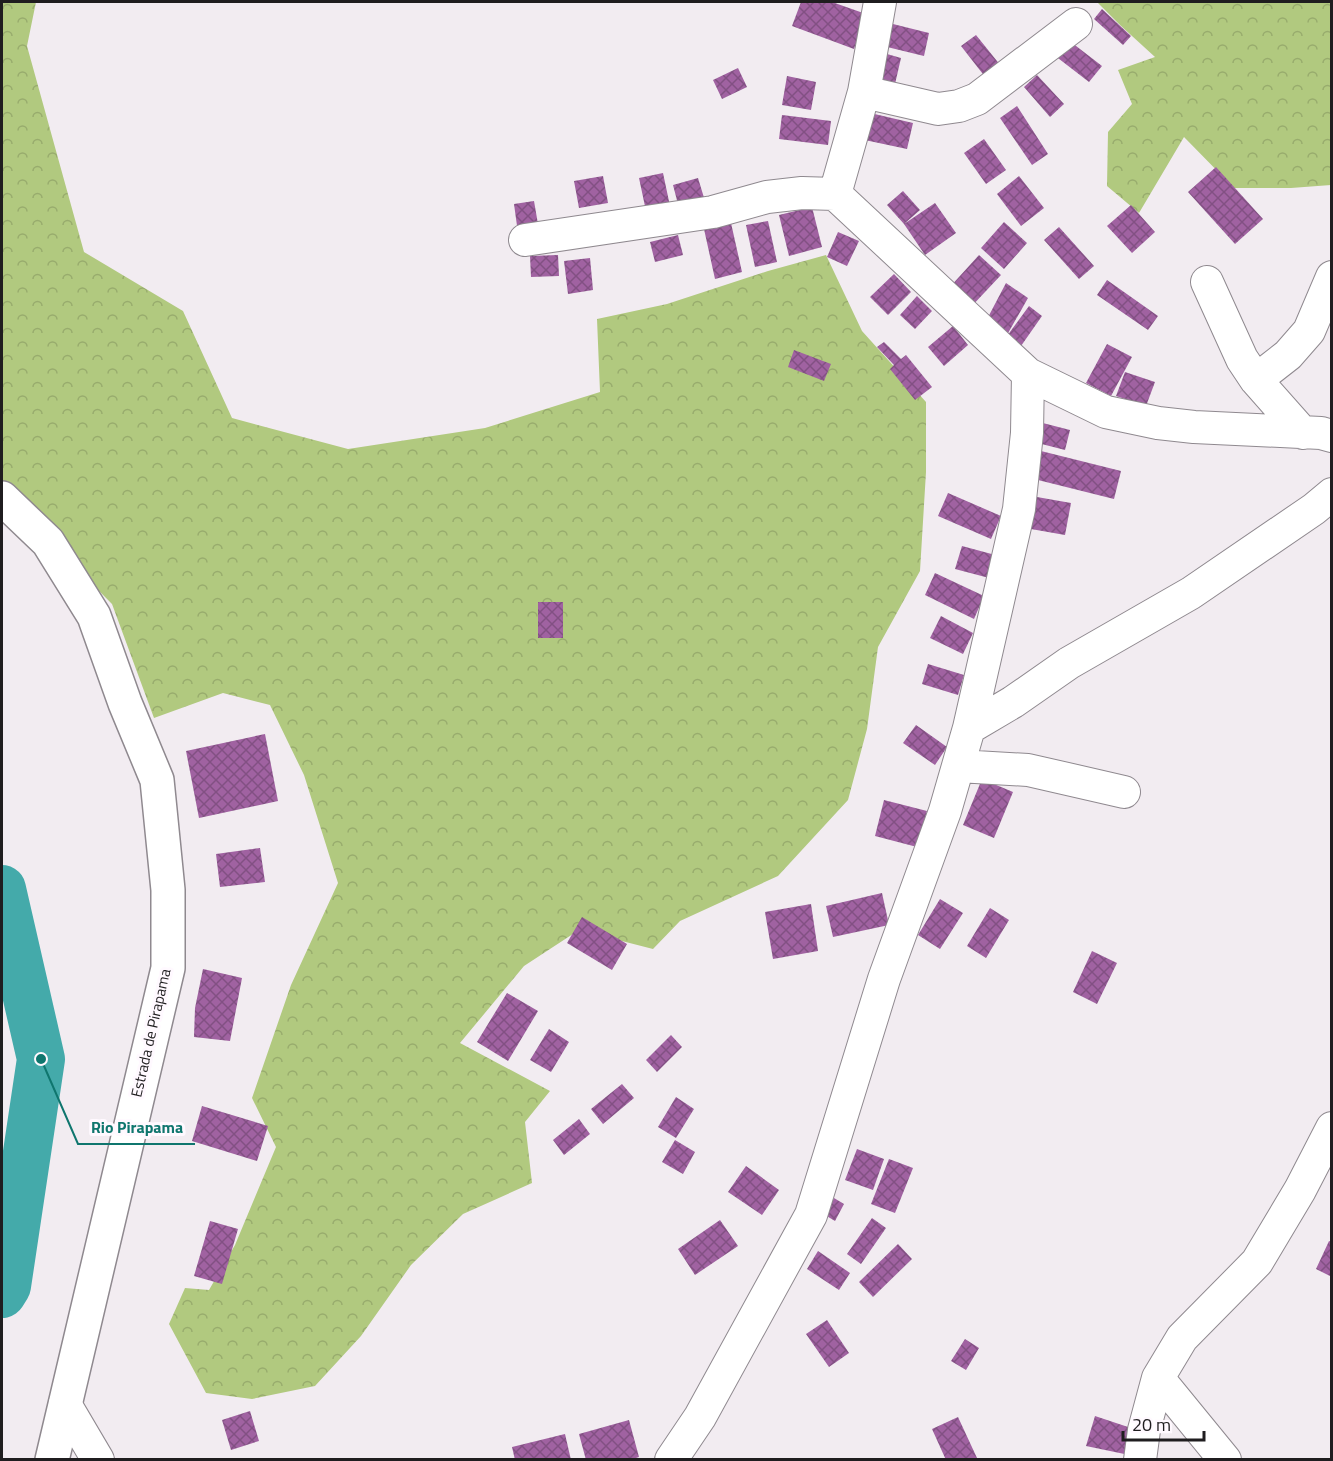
<svg xmlns="http://www.w3.org/2000/svg" width="1333" height="1461" viewBox="0 0 1333 1461" font-family="'Titillium Web',sans-serif">
  <defs>
    <pattern id="forest-crowns" width="20" height="18" patternUnits="userSpaceOnUse" patternTransform="scale(1.5)"><rect width="20" height="18" fill="#b1c97f"/><path d="M2 6a3 3 0 1 1 6 0M12 15a3 3 0 1 1 6 0" fill="none" stroke="#98ac6d"/></pattern>
    <pattern id="building-cross-hatch" width="8" height="8" patternUnits="userSpaceOnUse" patternTransform="scale(1.5)"><rect width="8" height="8" fill="#a062a1"/><path d="M0 0l8 8M0 8l8-8" fill="none" stroke="#825083"/></pattern>
  </defs>
  <rect width="100%" height="100%" fill="#f2ecf1"/>
  <path fill="url(#forest-crowns)" d="M2 2H36L27 46 84 252 183 311 232 418 348 449 485 428 600 392 597 319 667 304 768 271 826 255 862 331 926 402V472L920 571 878 647 867 729 848 800 778 876 680 921 653 949 579 930 524 966 460 1043 550 1091 525 1122 532 1183 463 1214 411 1265 361 1336 315 1386 252 1399 206 1393 169 1324 185 1288 209 1290 235 1245 276 1147 252 1098 291 985 338 883 304 775 270 705 223 693 154 718 112 604 2 493Z
    M1097 2H1331V185L1291 188H1234L1184 137 1139 213 1107 186 1108 132 1132 104 1118 70 1155 57 1120 25Z"/>
  <g fill="none" stroke-linecap="round" stroke-linejoin="round">
    <path stroke="#4aa" stroke-width="48" d="M2 889 41 1059 7 1286 2 1294"/>
  </g>
  <path fill="url(#building-cross-hatch)" d="M801 2H832L866 14 854 49 792 26Z
    M1102 9 1131 36 1123 45 1094 19Z
    M889 23 929 33 924 56 883 46Z
    M976 35 1001 66 986 78 961 46Z
    M1067 39 1102 66 1089 82 1054 55Z
    M880 52 901 58 895 84 873 78Z
    M738 68 747 87 722 99 713 80Z
    M1037 75 1064 104 1050 117 1024 87Z
    M787 76 816 82 811 110 782 105Z
    M1017 106 1048 154 1032 165 1000 118Z
    M866 112 913 123 907 149 860 139Z
    M782 115 831 121 828 145 779 139Z
    M984 139 1006 170 986 184 964 153Z
    M1216 167 1263 219 1235 244 1188 192Z
    M663 173 670 206 646 211 639 178Z
    M603 176 608 203 579 208 574 181Z
    M1019 176 1044 208 1021 226 997 194Z
    M698 178 705 201 679 208 673 185Z
    M903 191 920 210 904 224 935 203 956 233 925 255 904 224 887 205Z
    M534 201 539 230 518 233 514 204Z
    M1131 205 1155 232 1132 253 1107 226Z
    M812 207 822 247 789 256 779 215Z
    M768 221 777 262 755 267 746 225Z
    M1004 222 1027 243 1004 269 981 248Z
    M731 223 742 272 715 279 704 229Z
    M1059 227 1094 266 1079 279 1044 240Z
    M838 232 859 241 847 266 827 257Z
    M678 235 683 255 655 262 650 242Z
    M558 255 559 276 531 277 530 256Z
    M979 255 1001 275 970 308 949 288Z
    M590 258 593 290 568 294 564 261Z
    M894 274 911 292 888 315 870 297Z
    M1107 280 1158 316 1148 330 1097 295Z
    M1006 283 1028 298 1007 335 985 323Z
    M917 296 932 311 915 329 900 315Z
    M1029 306 1042 316 1021 346 1007 336Z
    M953 326 968 345 944 366 928 347Z
    M884 342 901 359 906 355 932 387 915 400 890 369 894 365 877 347Z
    M1107 344 1132 357 1111 396 1086 383Z
    M794 350 831 364 824 381 788 367Z
    M1125 372 1155 382 1146 406 1116 396Z
    M1035 421 1070 430 1065 450 1030 441Z
    M1033 449 1121 471 1114 499 1026 477Z
    M948 493 1001 516 991 539 938 516Z
    M1037 497 1071 503 1065 535 1031 529Z
    M962 546 999 556 993 579 955 569Z
    M935 573 984 596 974 619 925 595Z
    M538 602H563V638H538Z
    M941 616 973 633 963 654 930 638Z
    M928 664 964 675 958 695 922 684Z
    M916 725 947 747 935 765 903 743Z
    M265 734 278 801 199 818 186 751Z
    M982 779 1013 792 994 838 963 825Z
    M884 800 927 811 917 847 875 836Z
    M260 848 265 882 220 887 216 854Z
    M882 893 889 925 833 937 826 906Z
    M940 899 963 913 940 949 918 935Z
    M811 904 818 951 773 959 765 912Z
    M990 908 1009 920 986 958 967 946Z
    M582 917 627 944 612 970 567 943Z
    M1092 951 1117 963 1097 1004 1073 992Z
    M203 969 242 978 230 1041 194 1037 195 1008Z
    M507 993 538 1011 508 1061 477 1042Z
    M549 1029 569 1042 551 1072 530 1060Z
    M671 1035 682 1047 657 1072 646 1060Z
    M622 1084 634 1098 603 1124 591 1109Z
    M676 1097 694 1109 676 1138 658 1127Z
    M202 1106 268 1126 257 1161 192 1141Z
    M579 1119 590 1134 564 1155 553 1140Z
    M675 1140 695 1152 683 1174 662 1162Z
    M857 1149 884 1159 873 1190 845 1180Z
    M889 1159 913 1168 895 1213 871 1204Z
    M746 1166 779 1190 762 1215 728 1192Z
    M834 1198 844 1204 835 1221 825 1215Z
    M872 1218 886 1228 861 1264 847 1254Z
    M720 1220 738 1246 695 1275 678 1249Z
    M210 1221 238 1229 222 1284 194 1276Z
    M1329 1241 1332 1242V1277L1316 1269Z
    M898 1244 912 1259 873 1297 859 1282Z
    M818 1251 850 1273 839 1290 807 1269Z
    M827 1320 849 1353 829 1367 806 1334Z
    M965 1339 979 1348 966 1370 951 1361Z
    M250 1411 259 1441 231 1450 222 1420Z
    M1095 1416 1143 1432 1134 1456 1086 1446Z
    M958 1417 977 1458 974 1460H946L932 1429Z
    M629 1420 639 1457 630 1460H586L579 1434Z
    M565 1434 571 1460H515L512 1447Z"/>
  <g fill="none" stroke-linecap="round" stroke-linejoin="round">
    <g stroke="#8f898f" stroke-width="34">
      <path id="street" d="M864 92 938 109 959 106 977 99 1076 24
        M835 194 864 92 880 2
        M525 240 713 212 767 197 802 193 835 194 1028 374 1106 412 1158 423 1194 427 1321 433 1332 436
        M1207 282 1242 359 1256 380 1303 433
        M1256 380 1288 355 1309 331 1332 277
        M969 728 1019 509 1027 433 1028 374
        M958 766 1028 770 1124 792
        M1158 1378 1225 1460
        M65 1404 98 1460
        M671 1460 700 1417 811 1215 884 979 945 811 969 728 1013 702 1069 663 1191 593 1314 509 1332 494
        M1140 1460 1144 1430 1158 1378 1182 1338 1257 1262 1300 1190 1332 1128"/>
    </g>
    <g stroke="#8f898f" stroke-width="36">
      <path id="secondary" d="M2 498 48 542 94 616 125 703 157 780 168 890V968L52 1460"/>
    </g>
    <use href="#street" stroke="#fff" stroke-width="32"/>
    <use href="#secondary" stroke="#fff" stroke-width="33"/>
  </g>
  <g text-anchor="middle" stroke-width="6" stroke-linejoin="round" paint-order="stroke">
    <g font-size="15" fill="#1f1d1f" stroke="#fff9ff">
      <text transform="translate(151 1033) rotate(-77)" y="5">Estrada de Pirapama</text>
    </g>
  </g>
  <path fill="none" stroke="#0f766e" stroke-width="2" d="M41 1059L78 1144H195"/>
  <circle fill="#0f766e" stroke="#fff9ff" stroke-width="2" cx="41" cy="1059" r="6"/>
  <g font-size="16" text-anchor="middle" font-weight="bold" fill="#0f766e" stroke="#fff9ff" stroke-width="6" stroke-linejoin="round" paint-order="stroke">
    <text x="137" y="1133">Rio Pirapama</text>
  </g>
  <rect width="1333" height="1461" fill="none" stroke="#1f1d1f" stroke-width="6"/>
  <path d="M1123 1431v9h81v-9" fill="none" stroke="#1f1d1f" stroke-width="3"/>
  <text x="1132" y="1431" font-size="18" fill="#1f1d1f" stroke="#fff9ff" stroke-width="4.5" paint-order="stroke">20 m</text>
</svg>
